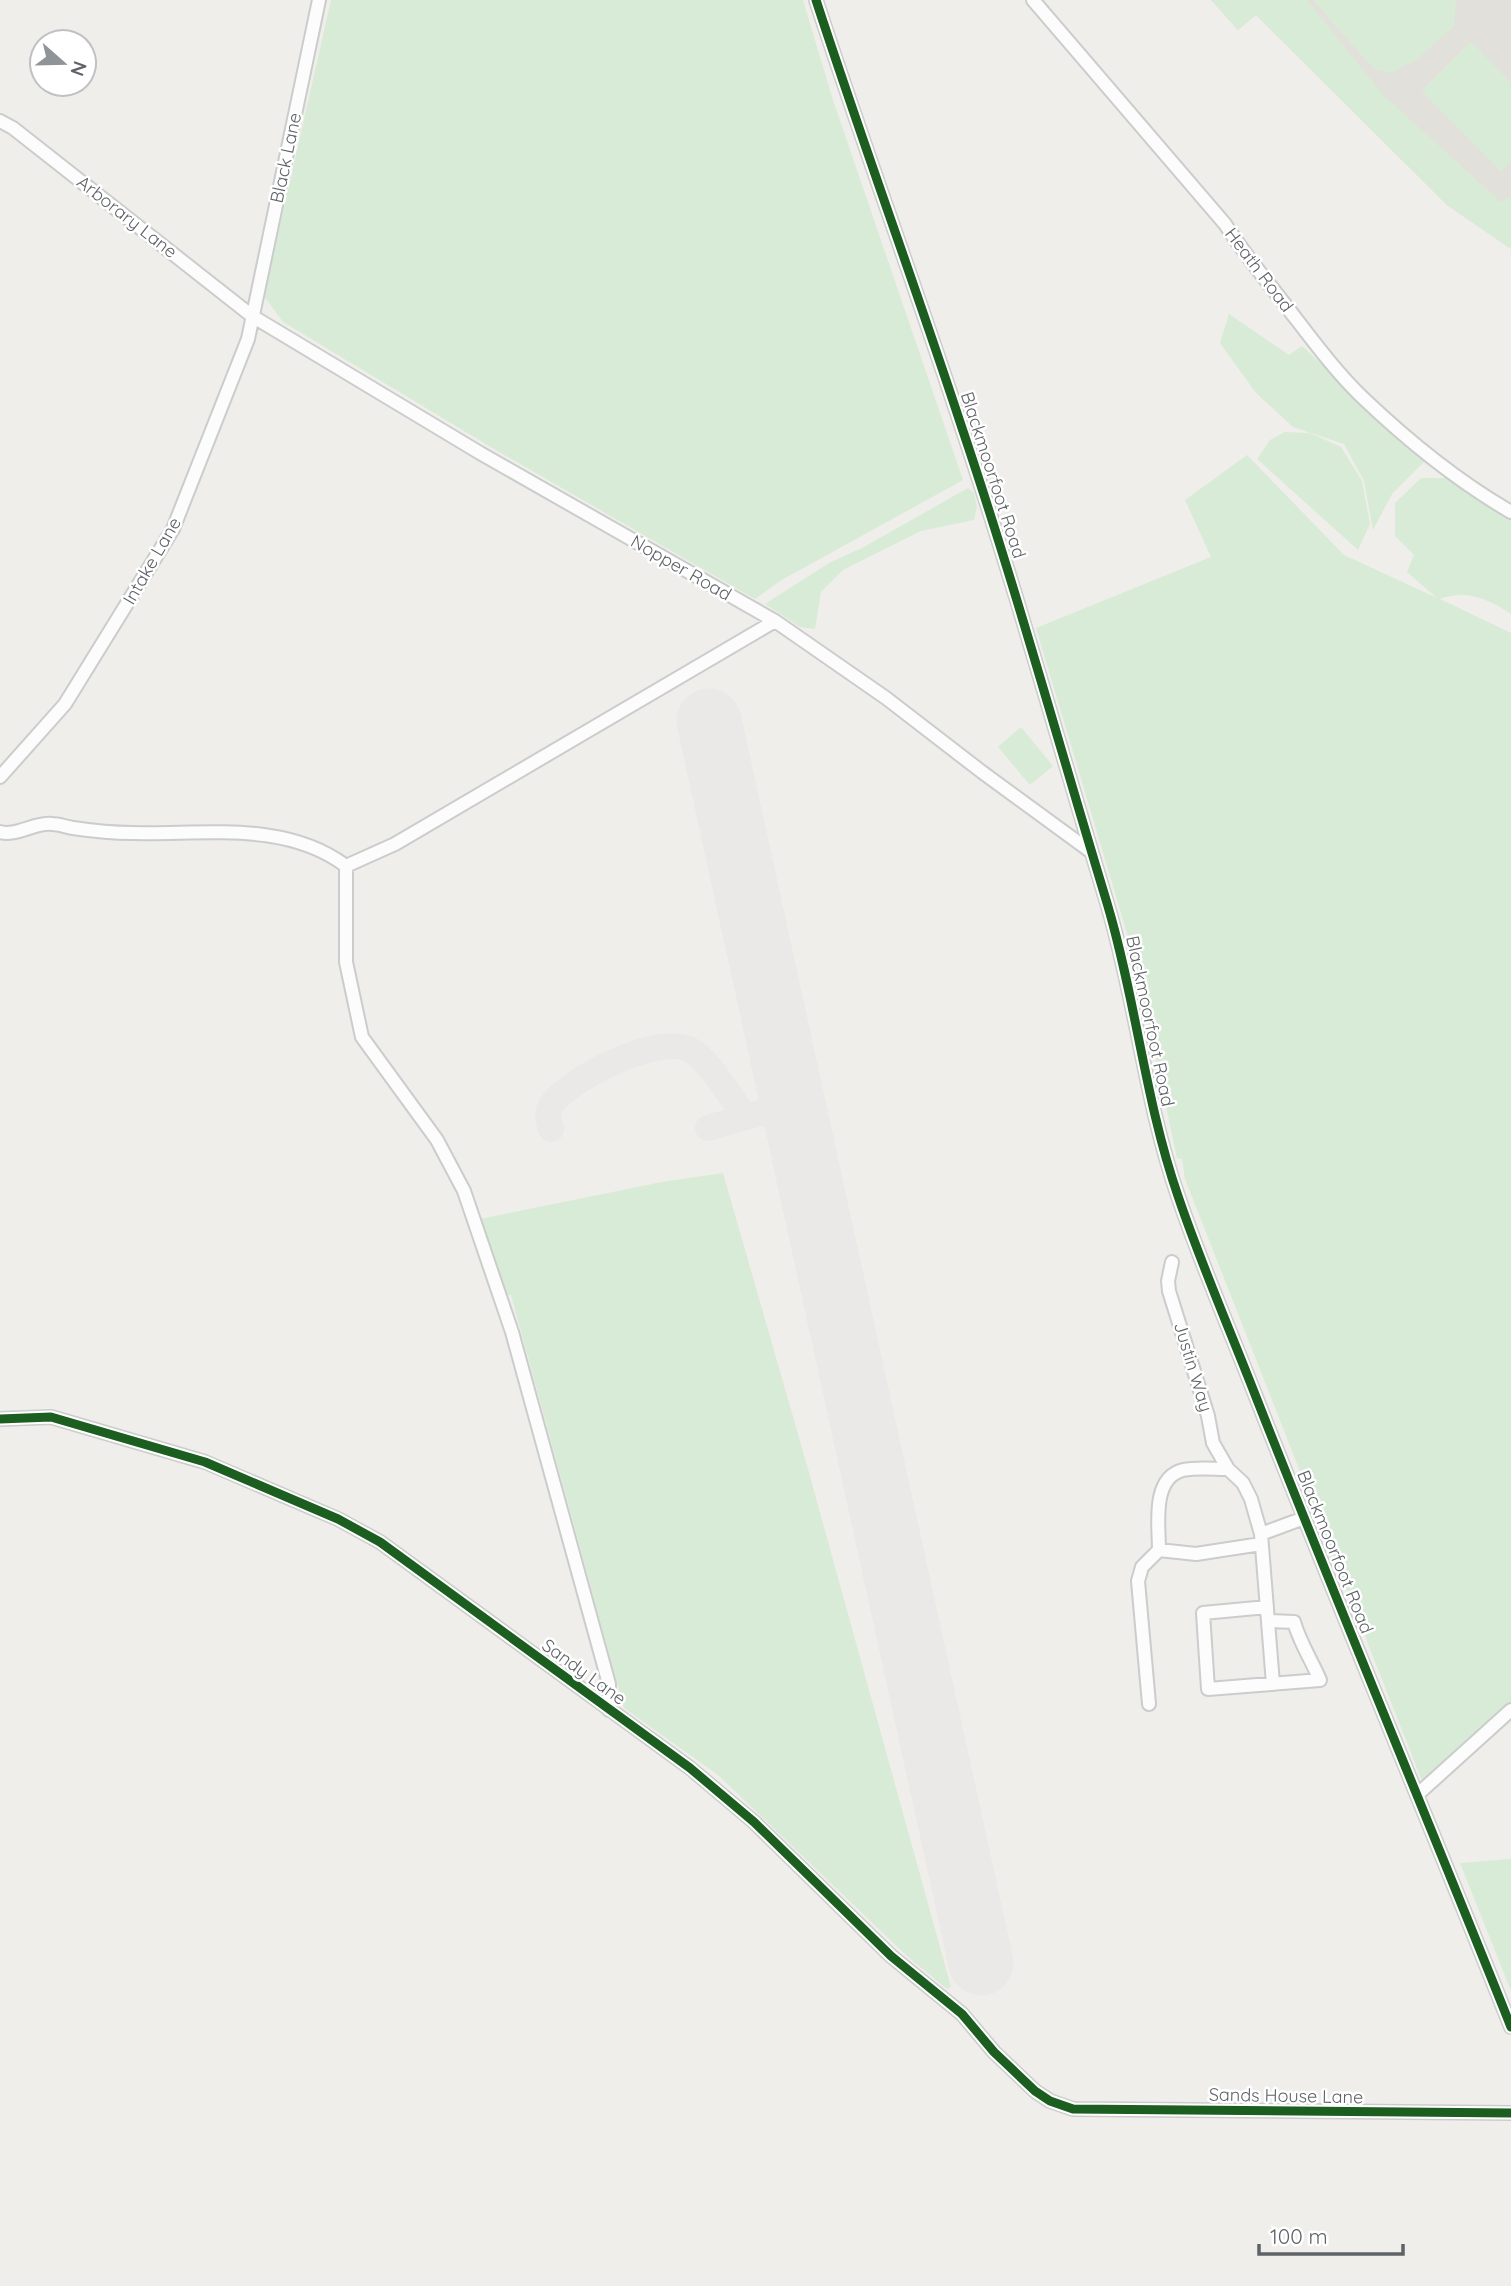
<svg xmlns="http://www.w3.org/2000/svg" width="1511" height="2286" viewBox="0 0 1511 2286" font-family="Quicksand,sans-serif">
  <rect width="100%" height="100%" fill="#efeeea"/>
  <path fill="#e2e0da" d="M1211 0H1511V249L1447 205 1256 15 1238 30Z"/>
  <path fill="#d8ebd6" d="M331 0H803L833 100 963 480 780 581 755 599 494 449 283 322 264 296Z
    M1211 0H1307L1384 96 1501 202 1511 196V249L1447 205 1256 15 1238 30Z
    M1313 0H1456L1454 26 1416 60 1391 73 1374 69Z
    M1471 42 1511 83V161L1501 172 1422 91Z
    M1229 314 1289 355 1302 346 1426 460 1392 494 1373 530 1364 481 1344 444 1293 427 1256 393 1220 343Z
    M1285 432 1310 433 1341 447 1362 481 1370 524 1358 550 1257 459 1270 440Z
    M1247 455 1344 555 1437 598 1407 572 1414 555 1395 536V503L1421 478H1453L1480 502 1511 519V614C1489 599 1466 589 1440 599L1511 633V1702L1422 1781 1185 1179 1182 1159 1177 1158 1135 960 1036 628 1211 557 1185 500Z
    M968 488 974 493 977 507 974 520 921 531 843 570 821 592 815 629 800 627 765 604 829 563 862 548Z
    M1021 727 1053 766 1030 785 998 747Z
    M723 1173 808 1469 951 1987 947 1989 907 1956 718 1775 624 1708 511 1295H505L480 1219 662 1182Z
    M1511 1859V1991L1460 1863Z"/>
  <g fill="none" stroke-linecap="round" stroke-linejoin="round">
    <path stroke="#eae9e7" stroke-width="26" d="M708 1128 764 1112 777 1118 803 1152
      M551 1129C548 1120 546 1112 552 1104 572 1077 654 1037 686 1048 707 1055 731 1098 744 1116"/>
    <path stroke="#eae9e7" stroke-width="65" d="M709 721 981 1963"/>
    <g stroke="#cbcccc" stroke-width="16">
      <path id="minor" d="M816 0C863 144 915 285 962 428 1015 585 1059 745 1107 903 1136 1000 1145 1101 1178 1196 1201 1264 1230 1330 1256 1397 1339 1608 1427 1817 1511 2027
        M1033 0 1225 224C1243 252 1263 276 1283 302 1308 334 1333 369 1362 397 1406 439 1459 482 1511 512
        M0 121 13 128 252 316 480 453 775 621 886 698 982 772 1090 851
        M0 777 65 704 173 529 248 339 319 0
        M0 832C15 837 35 822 52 824 59 824 66 827 73 828 93 831 112 833 132 833 203 835 285 820 346 866
        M346 866V962L362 1037 437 1140 464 1191 512 1332 609 1684V1710
        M346 866 395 844 775 621
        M1172 1262 1168 1281 1169 1291 1208 1416 1213 1443 1228 1469 1243 1483 1251 1499 1261 1534 1273 1684
        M0 1419 51 1417 205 1462 338 1519 380 1542 690 1768 754 1822 891 1956 962 2014 994 2052 1035 2091 1050 2101 1073 2109 1511 2113
        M1261 1534 1304 1518
        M1159 1550C1159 1526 1151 1478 1183 1470 1197 1467 1214 1469 1228 1469
        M1159 1550 1196 1554 1261 1544
        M1267 1607 1203 1613 1208 1689 1320 1680C1311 1659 1300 1643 1294 1622L1268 1621
        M1149 1704 1138 1581 1142 1567 1159 1550
        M1418 1794 1511 1710"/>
    </g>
    <use href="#minor" stroke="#fdfcfc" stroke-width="12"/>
    <g stroke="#fff" stroke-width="13">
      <path id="cycleway" d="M816 0C863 144 915 285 962 428 1015 585 1059 745 1107 903 1136 1000 1145 1101 1178 1196 1201 1264 1230 1330 1256 1397 1339 1608 1427 1817 1511 2027
        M0 1419 51 1417 205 1462 338 1519 380 1542 690 1768 754 1822 891 1956 962 2014 994 2052 1035 2091 1050 2101 1073 2109 1511 2113"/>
    </g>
    <use href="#cycleway" stroke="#1b5e20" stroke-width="9"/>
  </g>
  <g text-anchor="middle" stroke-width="5" stroke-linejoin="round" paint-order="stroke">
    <g font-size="18" fill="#5f6368" stroke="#fff">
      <text transform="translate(286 158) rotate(-78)" y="6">Black Lane</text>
      <text transform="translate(127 217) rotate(38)" y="6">Arborary Lane</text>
      <text transform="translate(1259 270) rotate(53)" y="6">Heath Road</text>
      <text transform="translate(993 475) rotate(72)" y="6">Blackmoorfoot Road</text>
      <text transform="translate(152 561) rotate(-60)" y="6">Intake Lane</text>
      <text transform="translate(681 568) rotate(30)" y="6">Nopper Road</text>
      <text transform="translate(1150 1021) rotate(78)" y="6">Blackmoorfoot Road</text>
      <text transform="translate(1193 1367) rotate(73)" y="6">Justin Way</text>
      <text transform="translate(1335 1552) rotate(68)" y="6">Blackmoorfoot Road</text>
      <text transform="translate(584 1672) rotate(36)" y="6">Sandy Lane</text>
      <text transform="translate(1286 2096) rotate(1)" y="6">Sands House Lane</text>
    </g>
  </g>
  <g transform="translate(63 63) rotate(110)"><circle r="33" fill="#ffffff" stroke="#bfc1c3" stroke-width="2"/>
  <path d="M0-5L12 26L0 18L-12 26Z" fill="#919496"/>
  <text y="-10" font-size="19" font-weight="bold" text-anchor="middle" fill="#5f6368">N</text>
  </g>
  <path d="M1259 2244v10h144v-10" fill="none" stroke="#5f6368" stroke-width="3.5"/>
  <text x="1270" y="2244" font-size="21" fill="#5f6368" stroke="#ffffff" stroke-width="5" paint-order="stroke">100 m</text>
</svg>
